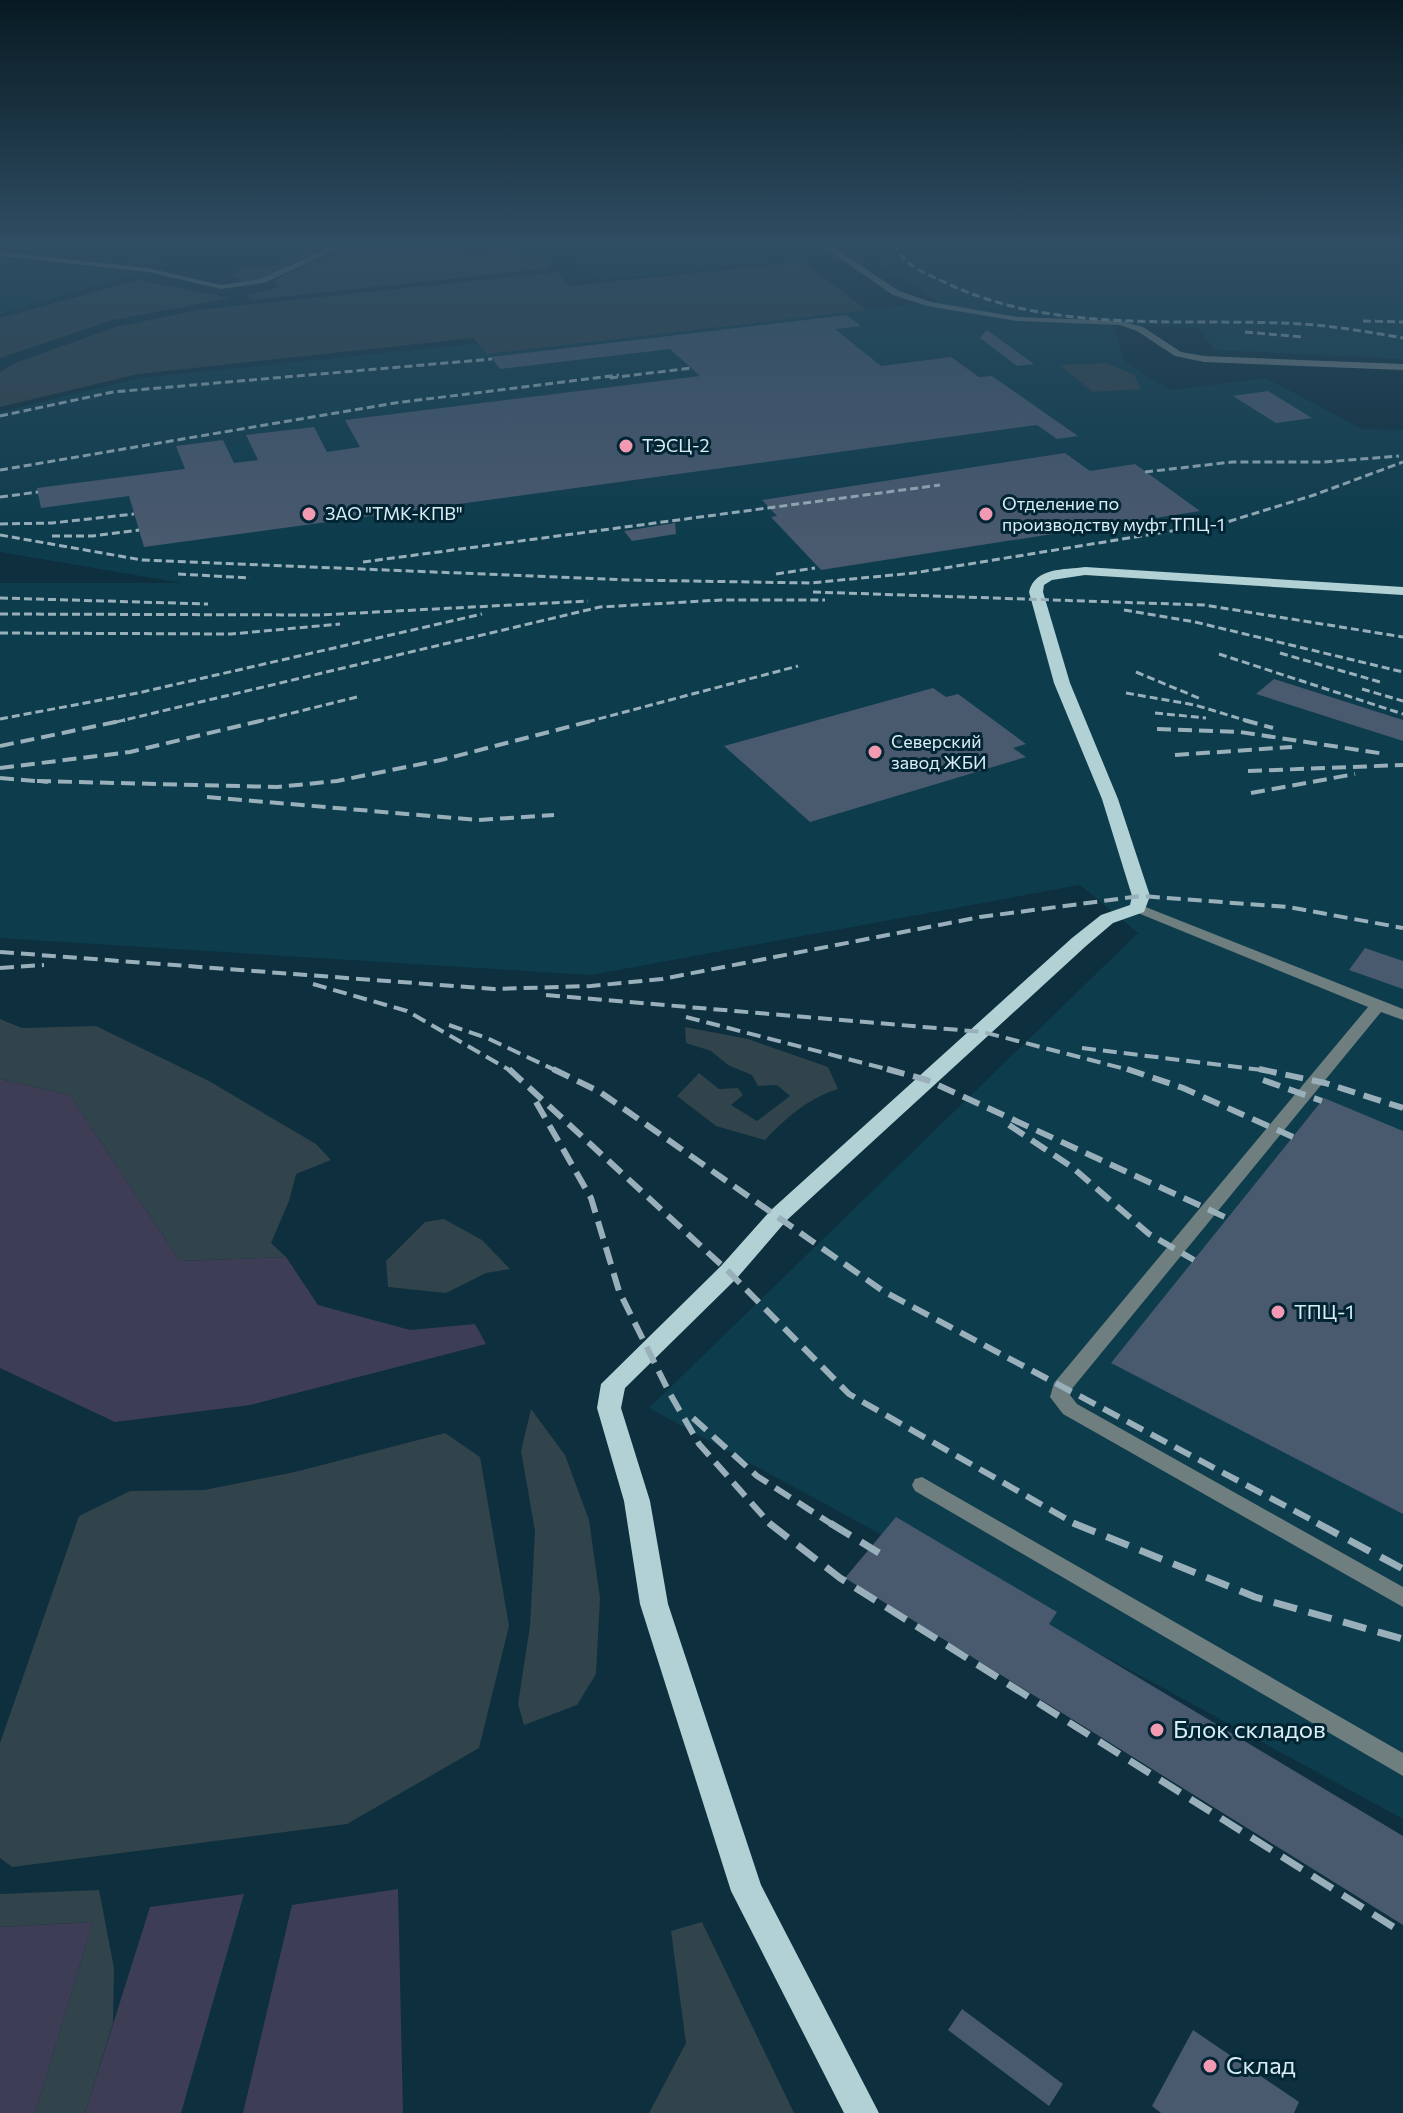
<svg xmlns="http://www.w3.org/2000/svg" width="1403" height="2113" viewBox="0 0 1403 2113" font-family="Commissioner,sans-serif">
  <rect width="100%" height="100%" fill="#0d2f3e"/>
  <path fill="#0d3c4d" d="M34 243H223L153 264 115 262Z
    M469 243H814L833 256 598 280 559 243 476 251Z
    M845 243H1403V359L1214 350 1199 328 1113 325 1125 362 1170 390 1266 378 1362 429 1403 430V1819L649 1408 1138 933 1080 885 591 975 0 938V583H182L0 552V412L140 378 470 344 557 342 940 302Z
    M0 259 120 270 137 274 0 314Z"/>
  <path fill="#31434b" d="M323 243H339L257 279 243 282 231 275 242 268 281 265Z
    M356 243H459L468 254 515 249 526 258 541 257 552 268 252 300 247 295 278 288 275 280Z
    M803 262 867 310 487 354 473 338 138 374 0 407V372L15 363 116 327 198 310 557 272 569 286Z
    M138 280 230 298 113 320 0 358V318Z
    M1107 363 1134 375 1141 389 1093 392 1059 365Z
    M0 1019 22 1028 96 1026 209 1081 316 1144 331 1160 296 1174 289 1201 271 1243 286 1257 180 1261 70 1095 0 1079Z
    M685 1027 748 1039 828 1067 838 1089C807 1099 787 1117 765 1140L716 1126 677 1096 699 1073 719 1089 738 1088 743 1095 731 1105 757 1121 790 1096 777 1085 758 1086 752 1075 728 1065 711 1051 686 1043Z
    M444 1219 482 1240 510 1269 486 1273 446 1293 388 1287 386 1261 425 1222Z
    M531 1409 565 1455 589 1520 600 1598 596 1674 577 1705 524 1725 518 1704 530 1626 535 1531 521 1451Z
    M445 1433 480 1457 509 1626 479 1748 347 1824 12 1867 0 1858V1743L79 1516 130 1491 204 1490 295 1472Z
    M99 1890 114 1968 113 2023 85 2113H35L93 1922 0 1927V1894Z
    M702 1922 794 2113H649L686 2043 671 1931Z"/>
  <path fill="#3d3e55" d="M0 1079 70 1095 180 1261 286 1257 318 1305 410 1330 475 1324 486 1344 250 1405 115 1422 0 1368Z
    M398 1889 403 2113H243L292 1905Z
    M244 1894 181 2113H85L150 1907Z
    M93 1922 35 2113H0V1927Z"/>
  <path fill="#49596e" d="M847 315 861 326 835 329 881 366 951 357 979 377 992 376 1078 436 1057 439 1037 425 144 547 129 496 41 508 37 488 185 469 176 446 223 440 234 463 258 460 246 435 314 427 327 452 360 447 345 420 700 376 670 349 500 369 491 357Z
    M987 330 1034 364 1017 366 980 338Z
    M1268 391 1312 418 1276 423 1233 396Z
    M1065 453 1090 471 1135 464 1200 511 821 570 771 517 777 516 762 500Z
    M675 523 676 534 632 541 624 531Z
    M1274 679 1403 720V741L1256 694Z
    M933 688 946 697 958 694 1026 744 1013 748 1026 757 810 822 724 746Z
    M1365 948 1403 961V989L1349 970Z
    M1324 1098 1403 1131V1514L1111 1363Z
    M896 1517 1057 1612 1049 1624 1403 1836V1925L845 1578Z
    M962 2009 1063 2084 1049 2106 948 2030Z
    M1193 2030 1299 2102 1294 2113H1161L1152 2106Z"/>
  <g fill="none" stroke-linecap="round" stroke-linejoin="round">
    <path fill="#6f7e7f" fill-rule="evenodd" d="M341 243H351L264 283 221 289 148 272 0 256V252L148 268 221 285 259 279Z
      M818 243H827L899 291 931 302 1017 317 1121 321 1143 327 1181 352 1204 356 1403 364V370L1204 362 1175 356 1137 331 1120 325 1017 321 927 306 893 295Z
      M1138 904 1403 1009V1020L1381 1012 1071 1390 1070 1395 1077 1404 1403 1587V1607L1063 1414 1050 1397 1054 1383 1368 1007 1133 911 1131 908 1133 905Z
      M922 1477 1403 1753V1776L915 1491 912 1485 915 1479Z"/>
    <path fill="#b1d1d4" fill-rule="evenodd" d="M1085 567 1403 587V595L1085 575 1052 580 1044 585 1043 592 1070 683 1118 799 1150 896 1144 912 1113 923 1086 946 787 1220 737 1278 625 1388 621 1408 650 1501 668 1604 761 1885 879 2113H844L731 1891 640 1604 624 1501 597 1408 601 1384 721 1266 771 1210 1072 938 1101 915 1130 905 1132 896 1102 799 1054 683 1029 592C1035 567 1064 570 1085 567Z"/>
    <path stroke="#99b0bb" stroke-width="3" stroke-dasharray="8 4" stroke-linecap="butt" d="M894 243C901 263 922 272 940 280 1046 333 1167 319 1282 323 1323 324 1363 331 1403 338
      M1363 321 1403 322
      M1245 332 1303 337
      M610 378 691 368
      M0 416 113 392 492 359
      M0 470 395 403 619 375
      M1145 472 1232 462H1324L1399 456
      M0 497 38 492
      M0 524 52 523 134 514
      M0 535 142 560 629 580 810 583 914 573 1227 522 1314 495 1403 462
      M52 536H93L139 530
      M363 562 940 485
      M178 574 250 578
      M776 574 815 568
      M813 592 1204 605 1403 637
      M0 598 208 604
      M1124 610 1195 622 1403 672
      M0 614 320 615 588 601
      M0 633 231 634 340 624
      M1280 653 1380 682
      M1219 654 1403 714
      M1136 672 1201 699
      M1362 689 1403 701
      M1126 693 1195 705 1251 722
      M1155 713 1206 718
      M0 719 138 693 482 614
      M116 722 600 607 721 600H825
      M256 722 357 697
      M587 722 798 666"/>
    <path stroke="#99b0bb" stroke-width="4" stroke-dasharray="14 7" stroke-linecap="butt" d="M1244 720 1273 728
      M1157 729 1240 732 1385 754
      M0 746 125 720
      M1175 755 1292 747
      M0 768 130 752 264 720
      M1248 771 1403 765
      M0 778 48 782
      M37 781 277 787 337 781 441 760 595 720
      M1251 793 1355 774
      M207 797 478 820 554 815
      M0 952 494 989 591 986 662 979 980 917 1141 896 1288 907 1403 928
      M0 968 44 965
      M313 984 407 1011 511 1071
      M546 995 983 1032 1133 1071
      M686 1017 894 1071
      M449 1025 487 1038 557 1071
      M1082 1048 1270 1071"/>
    <path stroke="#99b0bb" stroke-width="6" stroke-dasharray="18 9" stroke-linecap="butt" d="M509 1069 729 1272 849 1394 1077 1525
      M553 1069 600 1092 883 1291 1321 1525
      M887 1069 927 1080 1227 1218
      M1127 1069 1183 1088 1293 1137
      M1259 1069 1325 1083 1403 1108
      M1263 1080 1322 1101
      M536 1102 591 1198 619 1291 669 1392 699 1444 771 1525
      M1009 1125 1072 1167 1149 1234 1194 1260
      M693 1418 757 1476 833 1525"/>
    <path stroke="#99b0bb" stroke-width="7" stroke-dasharray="24 12" stroke-linecap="butt" d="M769 1523 840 1578 1403 1933
      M830 1523 879 1553
      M1073 1523 1255 1597 1403 1639
      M1317 1523 1403 1569"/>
  </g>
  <linearGradient id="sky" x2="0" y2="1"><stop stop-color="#071a22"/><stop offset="0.45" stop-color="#2f4d63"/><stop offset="1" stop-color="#2f4d63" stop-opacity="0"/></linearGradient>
  <rect width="1403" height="539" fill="url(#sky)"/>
  <g fill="#f19ab1" stroke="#022533" stroke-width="3">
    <circle cx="626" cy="446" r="8"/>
    <circle cx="309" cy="514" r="8"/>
    <circle cx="986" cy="514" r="8"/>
    <circle cx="875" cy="752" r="8"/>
    <circle cx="1278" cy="1312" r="8"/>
    <circle cx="1157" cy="1730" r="8"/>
    <circle cx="1210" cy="2066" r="8"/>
  </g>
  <g text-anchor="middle" stroke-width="6" stroke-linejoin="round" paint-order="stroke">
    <g font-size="18" fill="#daedf6" stroke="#022533" text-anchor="start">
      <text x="642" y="452">ТЭСЦ-2</text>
      <text x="1002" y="510">Отделение по<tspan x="1002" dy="21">производству муфт ТПЦ-1</tspan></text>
      <text x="325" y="520">ЗАО "ТМК-КПВ"</text>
      <text x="891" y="748">Северский<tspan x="891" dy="21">завод ЖБИ</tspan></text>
    </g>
    <g font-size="20" fill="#daedf6" stroke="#022533" text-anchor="start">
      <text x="1294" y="1319">ТПЦ-1</text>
    </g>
    <g font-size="24" fill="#daedf6" stroke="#022533" text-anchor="start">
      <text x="1173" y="1738">Блок складов</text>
      <text x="1226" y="2074">Склад</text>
    </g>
  </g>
</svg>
